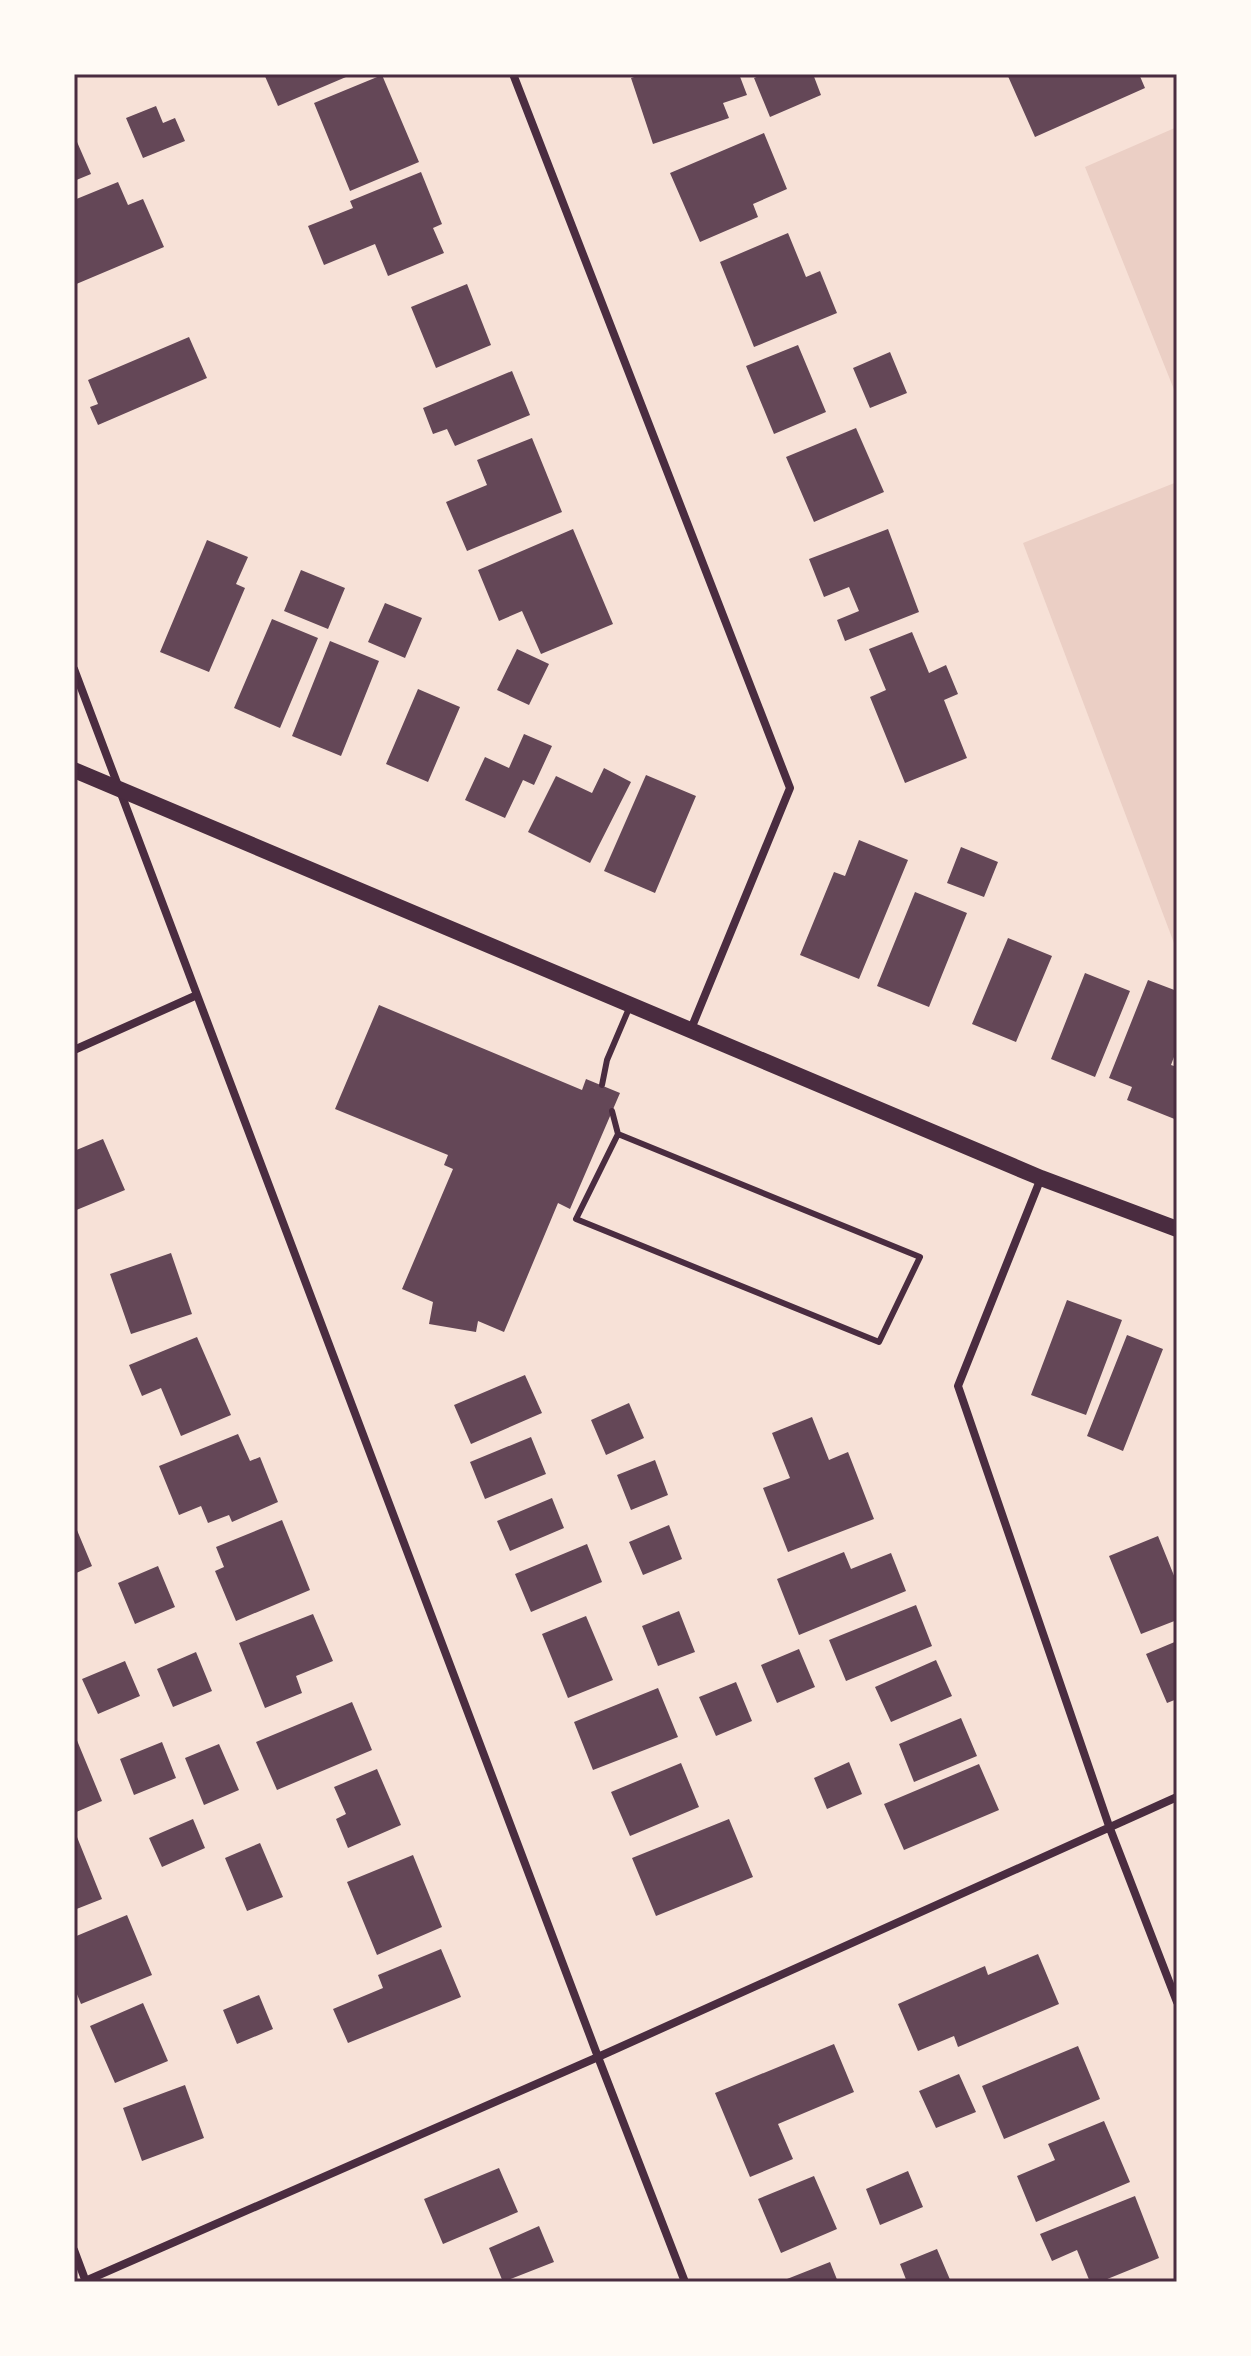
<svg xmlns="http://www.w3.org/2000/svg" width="1251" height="2356" viewBox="0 0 1251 2356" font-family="'Alegreya Sans',sans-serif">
  <rect width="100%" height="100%" fill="#f7e1d7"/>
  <path fill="#ebcfc5" d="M1177 127V397L1085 167Z
    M1177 482V951L1023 543Z"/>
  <path fill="#644757" d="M264 74H353L278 106Z
    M643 74H739L747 95 723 103 729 118 653 144 631 78Z
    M764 74H813L821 95 770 117 754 78Z
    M1007 74H1139L1145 88 1035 137Z
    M382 75 419 162 350 191 314 103Z
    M156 106 163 123 175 118 185 141 143 158 126 118Z
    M764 133 787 189 753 204 758 217 700 242 670 173Z
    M74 135 91 174 74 181Z
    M421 172 442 224 433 228 444 253 388 276 375 244 324 265 308 226 353 208 350 201Z
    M118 182 128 205 143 199 164 247 74 285V200Z
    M788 233 806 277 820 271 837 313 754 347 720 262Z
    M467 284 491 345 436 368 411 307Z
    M189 337 207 378 98 425 90 407 98 404 88 380Z
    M798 345 826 412 774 434 746 366Z
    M890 352 907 393 870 408 853 368Z
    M512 371 530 415 455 446 447 429 433 434 423 408Z
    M856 428 884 492 814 522 786 457Z
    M532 438 562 512 467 551 446 502 487 485 477 460Z
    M573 529 613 624 541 654 522 611 499 621 478 570Z
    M888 529 919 612 845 641 837 620 859 611 849 587 824 597 809 559Z
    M207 540 248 557 236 584 245 588 209 672 160 652Z
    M301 570 345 588 328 629 284 611Z
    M385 603 422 618 405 658 368 642Z
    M272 619 318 638 280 728 234 708Z
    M912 632 929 673 946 665 958 694 944 700 967 758 905 783 870 697 886 690 869 649Z
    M330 641 379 661 341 756 292 736Z
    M517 649 549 664 529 705 497 690Z
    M418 689 460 707 428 782 386 764Z
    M524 734 552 746 534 785 523 780 505 818 465 800 485 757 509 768Z
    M604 768 631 782 590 863 528 832 556 776 592 793Z
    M646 775 696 796 655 893 604 871Z
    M859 840 908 860 859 979 800 955 834 872 845 876Z
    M961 847 998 862 984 897 947 883Z
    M915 892 967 913 929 1007 877 986Z
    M1008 938 1052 956 1016 1042 972 1024Z
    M1085 973 1130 991 1095 1077 1051 1059Z
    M1148 980 1177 991V1049L1171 1065 1177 1067V1120L1127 1100 1132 1087 1109 1078Z
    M379 1005 582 1090 586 1079 620 1093 570 1209 558 1203 504 1332 478 1321 476 1332 429 1324 433 1302 402 1289 453 1169 444 1165 448 1155 335 1109Z
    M103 1139 125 1190 74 1211V1151Z
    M171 1253 192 1314 131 1334 110 1274Z
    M1067 1300 1122 1320 1086 1415 1031 1395Z
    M1127 1335 1163 1349 1123 1451 1087 1436Z
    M197 1337 231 1415 181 1436 161 1388 142 1396 129 1365Z
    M525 1375 542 1413 471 1444 454 1405Z
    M629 1403 644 1438 606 1455 591 1420Z
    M812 1417 829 1460 848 1452 874 1519 788 1552 763 1488 790 1478 772 1433Z
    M238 1434 250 1461 260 1457 278 1502 232 1522 229 1515 208 1523 201 1506 179 1515 159 1466Z
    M531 1437 546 1474 485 1499 470 1462Z
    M655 1460 668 1495 631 1510 617 1475Z
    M552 1498 564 1528 510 1551 497 1521Z
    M282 1520 310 1590 236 1621 215 1571 224 1567 216 1547Z
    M74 1523 92 1566 74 1574Z
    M669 1525 682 1559 643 1575 629 1542Z
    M1158 1536 1177 1583V1620L1141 1634 1109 1556Z
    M587 1544 602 1582 531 1612 515 1574Z
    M844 1552 851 1569 891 1553 906 1591 799 1635 777 1579Z
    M158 1566 175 1607 135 1624 118 1583Z
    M916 1605 932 1646 846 1681 829 1640Z
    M679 1611 695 1652 658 1666 642 1626Z
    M313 1614 333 1661 296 1676 302 1693 265 1708 239 1643Z
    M586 1616 613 1680 568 1698 542 1634Z
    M1177 1641V1699L1167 1703 1146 1654Z
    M799 1649 815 1687 777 1703 761 1665Z
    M196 1652 212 1691 173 1707 157 1669Z
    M936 1660 952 1696 891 1722 875 1687Z
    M125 1661 140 1696 98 1714 82 1679Z
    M736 1682 752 1721 716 1736 699 1697Z
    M658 1688 678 1737 593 1770 574 1722Z
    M352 1702 372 1750 277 1790 256 1742Z
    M961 1718 977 1756 914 1782 899 1744Z
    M76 1738 102 1801 74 1813V1739Z
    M162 1742 176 1778 134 1795 120 1759Z
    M219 1744 239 1790 204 1805 185 1758Z
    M849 1762 862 1794 827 1809 814 1778Z
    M681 1763 699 1807 630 1836 611 1792Z
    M979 1764 999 1810 904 1850 884 1804Z
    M377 1769 401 1825 348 1848 336 1819 346 1814 334 1787Z
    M193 1819 205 1848 162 1867 149 1838Z
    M729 1819 753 1877 656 1916 632 1858Z
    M77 1837 102 1899 74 1910V1838Z
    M260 1843 283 1897 247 1911 225 1858Z
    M413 1855 442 1927 377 1955 347 1882Z
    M127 1915 152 1975 81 2004 74 1987V1937Z
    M441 1949 461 1997 348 2043 333 2009 383 1988 378 1975Z
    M1038 1954 1059 2004 958 2047 954 2036 918 2051 898 2004 985 1966 988 1975Z
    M259 1995 273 2029 237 2044 223 2010Z
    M143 2003 168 2061 115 2083 90 2026Z
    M834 2044 854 2092 778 2124 793 2159 750 2177 715 2093Z
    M1078 2046 1100 2099 1004 2139 982 2086Z
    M959 2074 976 2112 936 2128 919 2091Z
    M185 2085 204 2138 142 2161 123 2108Z
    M1104 2121 1130 2182 1036 2222 1017 2176 1055 2160 1048 2144Z
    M499 2168 518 2212 443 2244 424 2199Z
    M908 2171 923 2207 880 2225 866 2189Z
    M814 2176 837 2229 781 2253 758 2199Z
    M1135 2196 1159 2258 1100 2282H1090L1077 2250 1052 2261 1040 2234Z
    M539 2226 554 2262 503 2282 489 2248Z
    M937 2249 951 2282H907L900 2264Z
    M830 2262 838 2282H788L787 2279Z"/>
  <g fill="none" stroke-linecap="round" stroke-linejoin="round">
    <path stroke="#4a2c40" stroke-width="6" d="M602 1085 607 1060 630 1006
      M612 1111 618 1134
      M618 1134 920 1257 879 1342 576 1219Z"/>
    <path stroke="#4a2c40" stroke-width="8" d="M513 74 790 788 691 1029
      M74 669 598 2057 685 2282
      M74 1050 197 995
      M1041 1178 958 1386 1109 1826 1177 2002
      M74 2250 86 2282
      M83 2282 598 2057 1177 1797"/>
    <path stroke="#4a2c40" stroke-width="16" d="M74 770 1041 1178 1177 1229"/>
  </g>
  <rect width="1251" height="2356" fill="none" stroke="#fffaf5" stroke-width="152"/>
  <rect x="76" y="76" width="1099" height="2204" fill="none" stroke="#4a2c40" stroke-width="3"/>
</svg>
